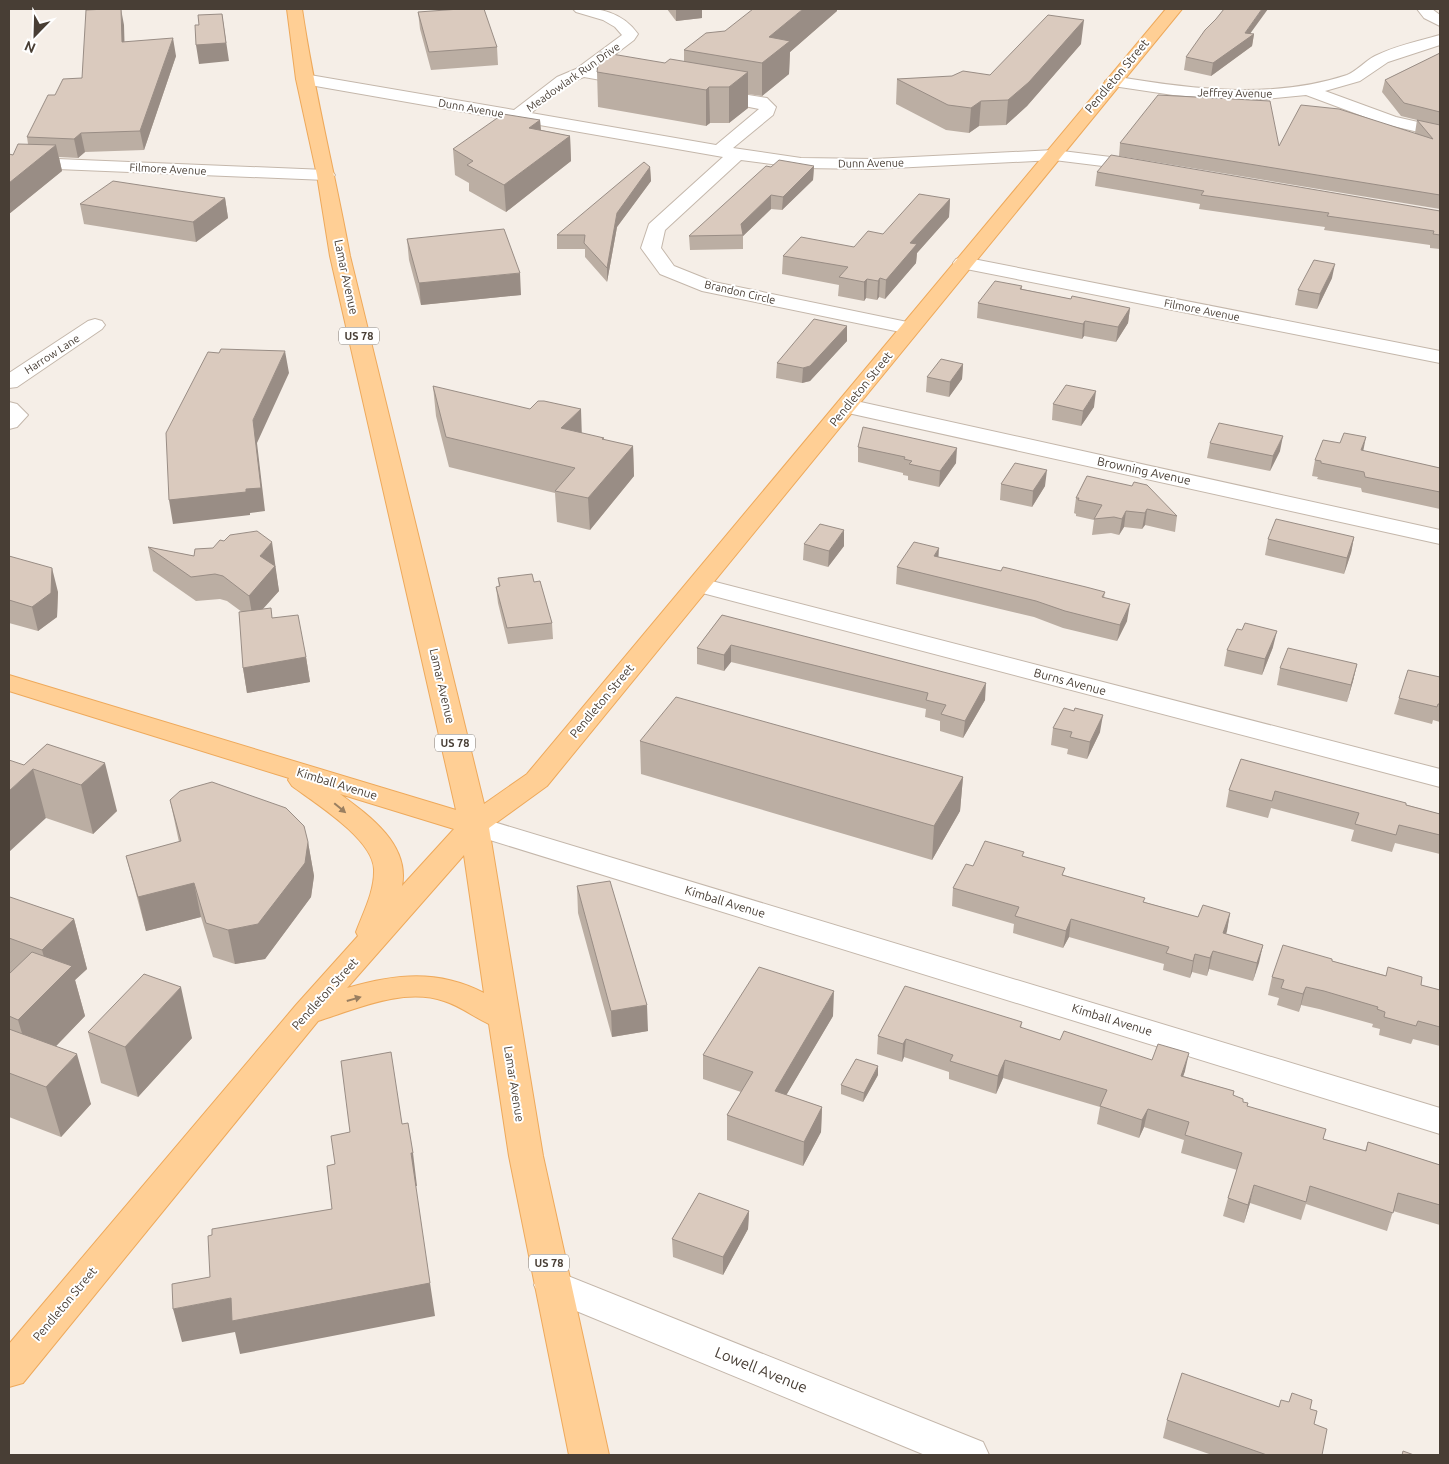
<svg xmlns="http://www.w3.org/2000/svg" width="1449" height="1464" viewBox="0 0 1449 1464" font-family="Ubuntu,sans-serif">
  <rect width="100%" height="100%" fill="#f5eee7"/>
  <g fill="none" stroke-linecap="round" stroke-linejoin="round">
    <g stroke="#c4b7ab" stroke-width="2">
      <path id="minor" d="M573 9C599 7 622 12 638 34L634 40 596 69 634 76 642 81 634 86 584 77 569 83 531 113 716 145 759 109 705 98 703 94 705 90 711 89 767 98 776 107 773 115 733 148 801 158 873 159 1054 150 1143 161 1149 162 1152 166 1149 170 1143 171 1054 160 873 169 801 168 741 160 665 230 661 248 674 266 714 282 917 324 920 328 917 332 910 334 702 291 660 274 641 248 649 224 723 157 304 84 296 79 304 74 514 110 557 77 576 69 622 35 615 27 603 20 576 12Z
        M1417 9H1432L1440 15V26L1424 18Z
        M1440 35V45L1388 62 1360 81 1325 91 1396 117 1440 127V137L1384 124 1306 95 1264 99 1234 100 1173 95 1113 86 1105 81 1113 76C1190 89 1271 100 1347 75 1357 71 1365 61 1375 56 1395 46 1418 41 1440 35Z
        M9 157 326 170 332 171 335 175 332 179 326 180 9 167Z
        M963 257 1440 351V363L956 267 953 263 956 259Z
        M95 319 102 321 105 325 102 329 17 387 9 388V373L88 321Z
        M847 399 1440 530V544L839 411 836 406 839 401Z
        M9 402 17 404 28 415 17 427 9 429Z
        M700 578 1440 769V787L691 590 688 585 691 580Z
        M474 816 1440 1108V1134L464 832 459 825 464 818Z
        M553 1270 983 1442 989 1455H925L540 1296 534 1285 540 1274Z"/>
    </g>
    <g stroke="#eea95b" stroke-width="2">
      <path id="major" d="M287 9H302C314 92 335 173 350 256L484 804 527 774 1166 9H1182L547 786 489 828 543 1156 609 1455H569L509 1156 489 1024C474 1017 460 1006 444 1001 404 987 356 1009 318 1021L23 1383 9 1387V1344L296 1005 358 936 356 932C363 913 375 891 374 869 373 839 315 803 292 786L288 780 289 778 9 691V675L456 810 330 256 317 175 296 79ZM340 794 454 829 402 886C410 845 370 816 340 794ZM464 855 484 993C438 969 395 974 347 988Z"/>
    </g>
    <use href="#minor" fill="#fff" fill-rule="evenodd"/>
    <use href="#major" fill="#ffcf95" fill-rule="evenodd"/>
  </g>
  <path fill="#bbaea3" d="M667 9H702V18L676 21Z
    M837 11 790 52 789 74 762 96 748 94V108L729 123H710L706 126 598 107 597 72 665 63 684 61V50L725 31Z
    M418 12 497 47 498 65 431 70 420 29Z
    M124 25V42L176 56 144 150 85 152 78 158 59 157 62 171 9 214V154L13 155 28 144 27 137 55 95 82 78Z
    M1251 34H1254L1252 46 1211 76 1184 70 1186 57Z
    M1081 44 1027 106 1006 125 979 126 969 133 946 130 896 104 897 79 990 75Z
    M1440 53V209L1119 156 1120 143 1279 146 1415 133 1417 120 1401 116 1382 92 1385 80Z
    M540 120 541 130 570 136 571 161 506 212 469 191V183L455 175 453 149Z
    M814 166 813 180 782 210 771 209 743 236V249L690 250 689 236 771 167Z
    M650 167 651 181 617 227 607 282 585 257V249H557V235Z
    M1097 172 1440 211V249L1430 248V245L1324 230 1325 227 1199 209 1200 204 1095 186Z
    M225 198 228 218 196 242 84 224 80 204Z
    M950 199 949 217 917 253 916 263 885 299 879 297 877 300 866 298 864 301 838 296 839 285 782 274 783 256 854 247 883 234Z
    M407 239 521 295 421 305 409 260Z
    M1332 278 1317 309 1295 305 1298 290Z
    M1022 286V289L1071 299 1130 308 1128 323 1116 342 1084 336 1082 339 977 318 978 303Z
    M847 326V341L810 381 802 383 776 378 777 363Z
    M963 364 962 379 949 397 926 392 927 377Z
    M433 386 604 440 633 446 634 476 590 530 557 522 555 493 449 467 436 416Z
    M1053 404 1094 407 1081 426 1052 420Z
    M1210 443 1280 451 1270 471 1207 458Z
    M858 447 956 463 939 487 908 480V476L903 475V473L858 462Z
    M1363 451 1440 468V509L1362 492 1361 488 1317 479 1318 477 1312 476 1315 460Z
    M1087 476 1177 516 1175 532 1145 525 1142 529 1124 527 1119 535 1111 533 1092 535 1094 520 1076 516V514L1074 513 1076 498Z
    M1001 484 1045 486 1032 507 1000 500Z
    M1354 537 1351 553 1344 574 1265 555 1268 539Z
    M804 544 844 546 828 567 803 560Z
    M148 547 194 556 276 566 275 567 279 591 262 609 272 618 306 657 310 682 247 693 243 668 242 612 227 601 220 599 196 601 153 571Z
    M9 556 58 592 57 617 38 631 9 623Z
    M938 557 1001 571 1105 592 1104 598 1127 621 1117 641 1063 628 1034 617 896 584 897 567Z
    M498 578 552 623 553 639 508 644 498 603 496 587H499Z
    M722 615 985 700 963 738 940 731V721L925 717 926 709 731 662 724 671 697 664V648Z
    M1273 647 1262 675 1224 666 1227 650Z
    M1357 664 1353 681 1347 702 1277 685 1280 668Z
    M1440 677V722L1433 720 1432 724 1394 714 1399 698Z
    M1053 728 1100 732 1087 759 1067 754 1068 749 1051 745Z
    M640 741 963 777 960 811 932 860 641 774Z
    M47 744 117 811 93 834 46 818 24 765Z
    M1241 759 1440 814V854L1395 843 1392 852 1351 841 1354 830 1271 808 1268 818 1226 807 1229 790Z
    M170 800 308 842 314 876 311 897 265 959 235 964 213 957 201 917 146 931 135 890 126 856 179 842Z
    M1023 856 1064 875 1144 902 1198 917 1230 913 1226 934 1263 945 1253 981 1209 969 1207 976 1192 972 1190 978 1163 970 1164 964 1069 937 1063 948 1013 933 1014 924 952 906 953 888Z
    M577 886 648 1031 612 1037 578 913Z
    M9 898 74 919 87 969 75 980 85 1016 56 1046 91 1104 61 1137 9 1117Z
    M1332 961 1440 990V1046L1413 1039 1411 1044 1379 1035 1380 1029 1372 1027 1373 1024 1319 1009 1301 1005 1299 1012 1277 1005 1279 998 1268 995 1272 977Z
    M833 1016 786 1095 822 1107 821 1132 803 1166 727 1140V1115L741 1092 703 1079V1055Z
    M1022 1022 1021 1028 1060 1040 1185 1071 1183 1076 1234 1091 1233 1096 1243 1102 1247 1106 1323 1139 1365 1151 1368 1142 1440 1165V1225L1393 1211 1387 1231 1306 1204 1301 1220 1250 1203 1244 1223 1223 1216 1228 1198 1237 1170 1181 1153 1184 1140 1144 1127 1139 1138 1097 1124 1100 1107 1003 1078 996 1094 949 1079V1072L904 1057 902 1062 877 1054 878 1036Z
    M88 1032 192 1038 138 1097 101 1083Z
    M878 1075 863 1102 841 1094V1085Z
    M749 1211 748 1229 723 1275 673 1257 672 1239Z
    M1292 1393 1310 1409 1322 1455H1212L1163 1438 1167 1420 1279 1407 1289 1402Z"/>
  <path fill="#998d85" d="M121 9 124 25 125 60 122 42Z
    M676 9H702V18L676 21Z
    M803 9H837V11L790 52 789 74 762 96V63L769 37Z
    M1262 9H1268L1247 38 1254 34 1252 46 1211 76 1213 63 1245 33Z
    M222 14 229 61 199 64 196 45Z
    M1084 20 1081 44 1027 106 1006 125 1008 100Z
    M173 38 176 56 144 150 140 131Z
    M748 72V108L729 123V87Z
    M709 87 710 123 706 126V90Z
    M981 101 979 126 969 133 971 108Z
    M540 120 542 146 529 128Z
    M81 133 85 152 78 158 74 139Z
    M570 136 571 161 506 212 504 185Z
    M56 145 62 171 9 214V183Z
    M814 166 813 180 782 210 783 197Z
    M650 167 651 181 617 227 607 282V268L617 213Z
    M771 195V209L743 236 741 224Z
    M225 198 228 218 196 242 193 222Z
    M950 199 949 217 917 253 916 263 885 299 886 280 910 243Z
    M1335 264 1332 278 1317 309 1320 294Z
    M520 273 521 295 421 305 419 283Z
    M880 278 879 297 877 300 878 281Z
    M867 279 866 298 864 301V282Z
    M1130 308 1128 323 1116 342 1118 327Z
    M1085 321 1084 336 1082 339 1083 324Z
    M847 326V341L810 381 802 383 803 368Z
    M285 351 289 373 257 443 265 511 250 513V515L173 524 169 500 253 420Z
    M963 364 962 379 949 397 950 382Z
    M1096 391 1094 407 1081 426 1083 411Z
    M581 409 582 439 561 428Z
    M1283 436 1280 451 1270 471 1273 456Z
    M1366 437 1363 452 1361 450Z
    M633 446 634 476 590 530 588 498Z
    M957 448 956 463 939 487 940 471Z
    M1047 470 1045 486 1032 507 1033 491Z
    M1147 509 1145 525 1142 529 1145 513Z
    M1126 511 1124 527 1119 535 1122 519Z
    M844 530V546L828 567 829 551Z
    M1354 537 1351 553 1344 574 1347 558Z
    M272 542 279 591 253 620 249 596 260 556Z
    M939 548 938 564 934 556Z
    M52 568 58 592 57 617 38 631 32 607Z
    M1130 604 1127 621 1117 641 1120 625Z
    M1277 631 1273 647 1262 675 1265 659Z
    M731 645V662L724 671V655Z
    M306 657 310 682 247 693 243 668Z
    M1357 664 1353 681 1347 702 1351 685Z
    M986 683 985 700 963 738 965 721Z
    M1103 715 1100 732 1087 759 1090 742Z
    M105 763 117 811 93 834 81 785Z
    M33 769 46 818 9 852V791Z
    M963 777 960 811 932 860 934 826Z
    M308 842 314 876 311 897 265 959 235 964 228 930Z
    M194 883 201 917 146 931 138 897Z
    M1230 913 1227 931 1220 951 1223 933Z
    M74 919 87 969 75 980 85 1016 33 1070 18 1020 52 986 42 950Z
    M1071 919 1069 937 1063 948 1066 931Z
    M1263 945 1259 963 1253 981 1257 963Z
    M1213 951 1209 969 1207 976 1210 958Z
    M1195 954 1192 972 1190 978 1193 961Z
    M181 987 192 1038 138 1097 125 1047Z
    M1306 987 1301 1005 1299 1012 1303 994Z
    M834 991 833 1016 774 1116 775 1091Z
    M647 1005 648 1031 612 1037 611 1011Z
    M906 1039 904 1057 902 1062 903 1044Z
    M1189 1053 1185 1071 1177 1094 1181 1076Z
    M77 1054 91 1104 61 1137 46 1087Z
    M1005 1060 1003 1078 996 1094 998 1076Z
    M878 1066V1075L863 1102 864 1093Z
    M822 1107 821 1132 803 1166 804 1142Z
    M1148 1109 1144 1127 1139 1138 1142 1120Z
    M411 1153H413L417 1186H415Z
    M1254 1185 1250 1203 1244 1223 1248 1205Z
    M749 1211 748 1229 723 1275V1257Z
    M430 1283 435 1316 240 1354 235 1332 182 1342 173 1309 231 1298Z"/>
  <path fill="#dacabe" stroke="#998d85" d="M107 9H121L122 42 173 38 140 131 81 133 74 139 27 137 48 95H55L63 79 82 78 86 10Z
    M460 9H484L497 47 429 52 418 12Z
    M753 9H803L769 37 790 41 762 63 684 50 706 33 725 31Z
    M1224 9H1262L1245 33 1254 34 1213 63 1186 57 1205 30 1216 19Z
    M222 14 226 43 196 45 195 25H199L198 15Z
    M1048 15 1084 20 1029 82 1008 100 981 101 971 108 948 105 897 79 952 76 963 71 990 75Z
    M600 52 665 63 670 59 748 72 729 87H709L706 90 597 72Z
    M1440 53V112L1404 103 1385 80Z
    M1158 95 1270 101 1279 146 1301 105 1339 109 1433 139 1417 120 1440 125V195L1120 143Z
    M503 114 540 120 529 128 570 136 504 185 467 165 473 161 453 149Z
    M18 144 56 145 9 183V154L13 155Z
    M1111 155 1440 211V235L1433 234 1434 231 1327 216 1329 213 1201 195 1204 191 1097 172Z
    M779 160 814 166 783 197 771 195 741 224 743 235 689 236 766 166 771 167Z
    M644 162 650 167 617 213 607 268 584 243 585 235H557Z
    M113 181 225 198 193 222 80 204Z
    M919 194 950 199 910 243 917 244 886 280 880 278 878 281 867 279 864 282 839 277 848 267 783 256 801 237 854 247 868 231 883 234Z
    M504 229 520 273 419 283 407 239Z
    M1314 260 1335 264 1320 294 1298 290Z
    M995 281 1022 286 1020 289 1071 299 1072 296 1130 308 1118 327 1085 321 1083 324 978 303Z
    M814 319 847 326 810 366 803 368 777 363Z
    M221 349 285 351 253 420 261 488 246 489V492L169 500 166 433 208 352 219 353Z
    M941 359 963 364 950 382 927 377Z
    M1066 385 1096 391 1083 411 1053 404Z
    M433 386 530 409 538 401H544L581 409 561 428 604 438 602 439 633 446 588 498 555 491 575 468 446 437Z
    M1219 423 1283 436 1273 456 1210 443Z
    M863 427 957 448 940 471 909 464 912 461 904 459 905 457 858 447Z
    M1344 433 1366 437 1361 450 1440 468V492L1365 477 1364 472 1321 463V461L1315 460 1323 440 1340 443Z
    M1015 463 1047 470 1033 491 1001 484Z
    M1087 476 1132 486 1134 482 1147 485 1177 516 1147 509 1145 513 1126 511 1122 519 1114 517 1094 519 1102 505 1078 500 1079 498H1076Z
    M1276 519 1354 537 1347 558 1268 539Z
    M820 524 844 530 829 551 804 544Z
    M257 531 272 542 260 556 275 566 249 596 223 576 215 574 191 577 148 547 194 556 195 549 213 548 220 540 224 541 230 535Z
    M914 542 939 548 934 556 1001 571 1003 567 1086 587 1105 592 1102 597 1130 604 1120 625 1065 611 1036 601 897 567Z
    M9 556 52 568 51 593 32 607 9 600Z
    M532 574 534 582 540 581 552 623 507 628 496 587 500 586 498 578Z
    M271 608 272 618 298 615 306 657 243 668 239 612Z
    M722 615 986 683 965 721 941 714 946 705 926 700 928 693 731 645 724 655 697 648Z
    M1245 623 1277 631 1265 659 1227 650 1237 629 1242 630Z
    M1288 648 1357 664 1351 685 1280 668Z
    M1408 670 1440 677V704H1438L1437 707 1399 698Z
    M676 697 963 777 934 826 640 741Z
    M1064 708 1074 711 1075 708 1103 715 1090 742 1070 737 1072 732 1053 728Z
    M47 744 105 763 81 785 33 769 9 791V760L24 765Z
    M1241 759 1406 803V805L1440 814V835L1399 825 1396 835 1355 824 1359 813 1275 791 1272 801 1229 790Z
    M212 782 286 808 304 826 308 842 305 863 258 924 228 930 206 923 194 883 138 897 126 856 181 841 170 800 180 791Z
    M985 841 1024 852 1022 856 1065 868 1062 875 1145 898 1143 902 1198 917 1203 905 1230 913 1223 933 1263 945 1257 963 1213 951 1210 958 1195 954 1193 961 1166 953 1169 947 1071 919 1066 931 1015 916 1019 907 953 888 966 864 973 866Z
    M610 881 647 1005 611 1011 577 886Z
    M10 897 74 919 42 950 9 938V898Z
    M1283 945 1332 959V961L1386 976 1388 967 1422 977 1421 985 1440 990V1027L1418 1021 1416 1026 1384 1017 1385 1012 1377 1009 1378 1007 1324 991 1306 987 1303 994 1281 988 1284 980 1272 977Z
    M32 952 72 966 18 1020 9 1016V974Z
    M759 967 834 991 775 1091 822 1107 804 1142 727 1115 753 1072 703 1055Z
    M144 974 181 987 125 1047 88 1032Z
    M905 986 1022 1022 1020 1027 1060 1040 1064 1031 1152 1060 1158 1044 1189 1053 1181 1076 1234 1091 1233 1095 1243 1099V1102L1248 1103 1247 1106 1326 1129 1323 1139 1366 1151 1368 1142 1440 1165V1205L1398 1193 1393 1213 1310 1186 1306 1202 1254 1185 1248 1205 1228 1198 1242 1153 1185 1135 1189 1122 1148 1109 1142 1120 1100 1106 1107 1090 1005 1060 998 1076 950 1061 953 1055 906 1039 903 1044 878 1036Z
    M9 1029 77 1054 46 1087 9 1073Z
    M391 1052 402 1124 408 1123 413 1153H411L430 1283 232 1321 231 1298 173 1309 172 1284 210 1277 208 1236 212 1235V1229L332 1209 327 1166 335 1164 331 1136 350 1132 341 1061Z
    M856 1059 878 1066 864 1093 841 1085Z
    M699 1193 749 1211 723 1257 672 1239Z
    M1182 1373 1279 1407 1281 1400 1289 1402 1292 1393 1312 1400 1310 1409 1317 1411 1314 1424 1327 1429 1322 1455H1267L1167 1420Z
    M1403 1451 1414 1455H1402Z"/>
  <defs><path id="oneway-solid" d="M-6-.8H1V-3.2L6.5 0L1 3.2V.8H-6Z" transform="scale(1.25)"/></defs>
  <g fill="#9a7f60">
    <use href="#oneway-solid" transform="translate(340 808) rotate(40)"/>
    <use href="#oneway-solid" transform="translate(354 999) rotate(-16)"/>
  </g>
  <g text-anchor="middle" stroke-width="4" stroke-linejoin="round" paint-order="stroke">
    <g font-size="11" fill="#483e35" stroke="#fff">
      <text transform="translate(573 77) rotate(-35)" y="4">Meadowlark Run Drive</text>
      <text transform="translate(1235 93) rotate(1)" y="4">Jeffrey Avenue</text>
      <text transform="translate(471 108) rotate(10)" y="4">Dunn Avenue</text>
      <text transform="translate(871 163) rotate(-1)" y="4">Dunn Avenue</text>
      <text transform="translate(168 169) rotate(3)" y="4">Filmore Avenue</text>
      <text transform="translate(740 292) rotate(13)" y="4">Brandon Circle</text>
      <text transform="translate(1202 310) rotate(11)" y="4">Filmore Avenue</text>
      <text transform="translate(52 354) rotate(-33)" y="4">Harrow Lane</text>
    </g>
    <g fill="#fff" stroke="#7f7872" stroke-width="1">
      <rect x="339" y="327.5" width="40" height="17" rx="4"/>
      <rect x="435" y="734.5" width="40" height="17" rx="4"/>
      <rect x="529" y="1254.5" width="40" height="17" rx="4"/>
    </g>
    <g font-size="11" font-weight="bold" fill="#483e35">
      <text x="359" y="340">US 78</text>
      <text x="455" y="747">US 78</text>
      <text x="549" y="1267">US 78</text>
    </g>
    <g font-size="12" fill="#483e35" stroke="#fff">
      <text transform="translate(1117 76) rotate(-50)" y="4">Pendleton Street</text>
      <text transform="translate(346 277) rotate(78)" y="4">Lamar Avenue</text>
      <text transform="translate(861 389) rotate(-51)" y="4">Pendleton Street</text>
      <text transform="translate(1144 471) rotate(12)" y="4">Browning Avenue</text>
      <text transform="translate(1070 682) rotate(15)" y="4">Burns Avenue</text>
      <text transform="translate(442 686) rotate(77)" y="4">Lamar Avenue</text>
      <text transform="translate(602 701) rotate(-50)" y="4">Pendleton Street</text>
      <text transform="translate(337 784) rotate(17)" y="4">Kimball Avenue</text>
      <text transform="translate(725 902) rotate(17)" y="4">Kimball Avenue</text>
      <text transform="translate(325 994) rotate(-48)" y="4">Pendleton Street</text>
      <text transform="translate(1112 1020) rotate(17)" y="4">Kimball Avenue</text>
      <text transform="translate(514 1084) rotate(81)" y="4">Lamar Avenue</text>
      <text transform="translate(65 1304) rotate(-50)" y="4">Pendleton Street</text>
    </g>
    <g font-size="15" fill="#483e35" stroke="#fff">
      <text transform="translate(761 1370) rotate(22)" y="5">Lowell Avenue</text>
    </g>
  </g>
  <rect width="1449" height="1464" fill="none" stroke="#483e35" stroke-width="20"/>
  <g transform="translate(35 35) rotate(203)" stroke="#ffffff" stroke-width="4" paint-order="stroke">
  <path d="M0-4L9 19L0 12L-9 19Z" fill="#483e35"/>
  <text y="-8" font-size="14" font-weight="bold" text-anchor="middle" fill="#483e35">N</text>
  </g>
</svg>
